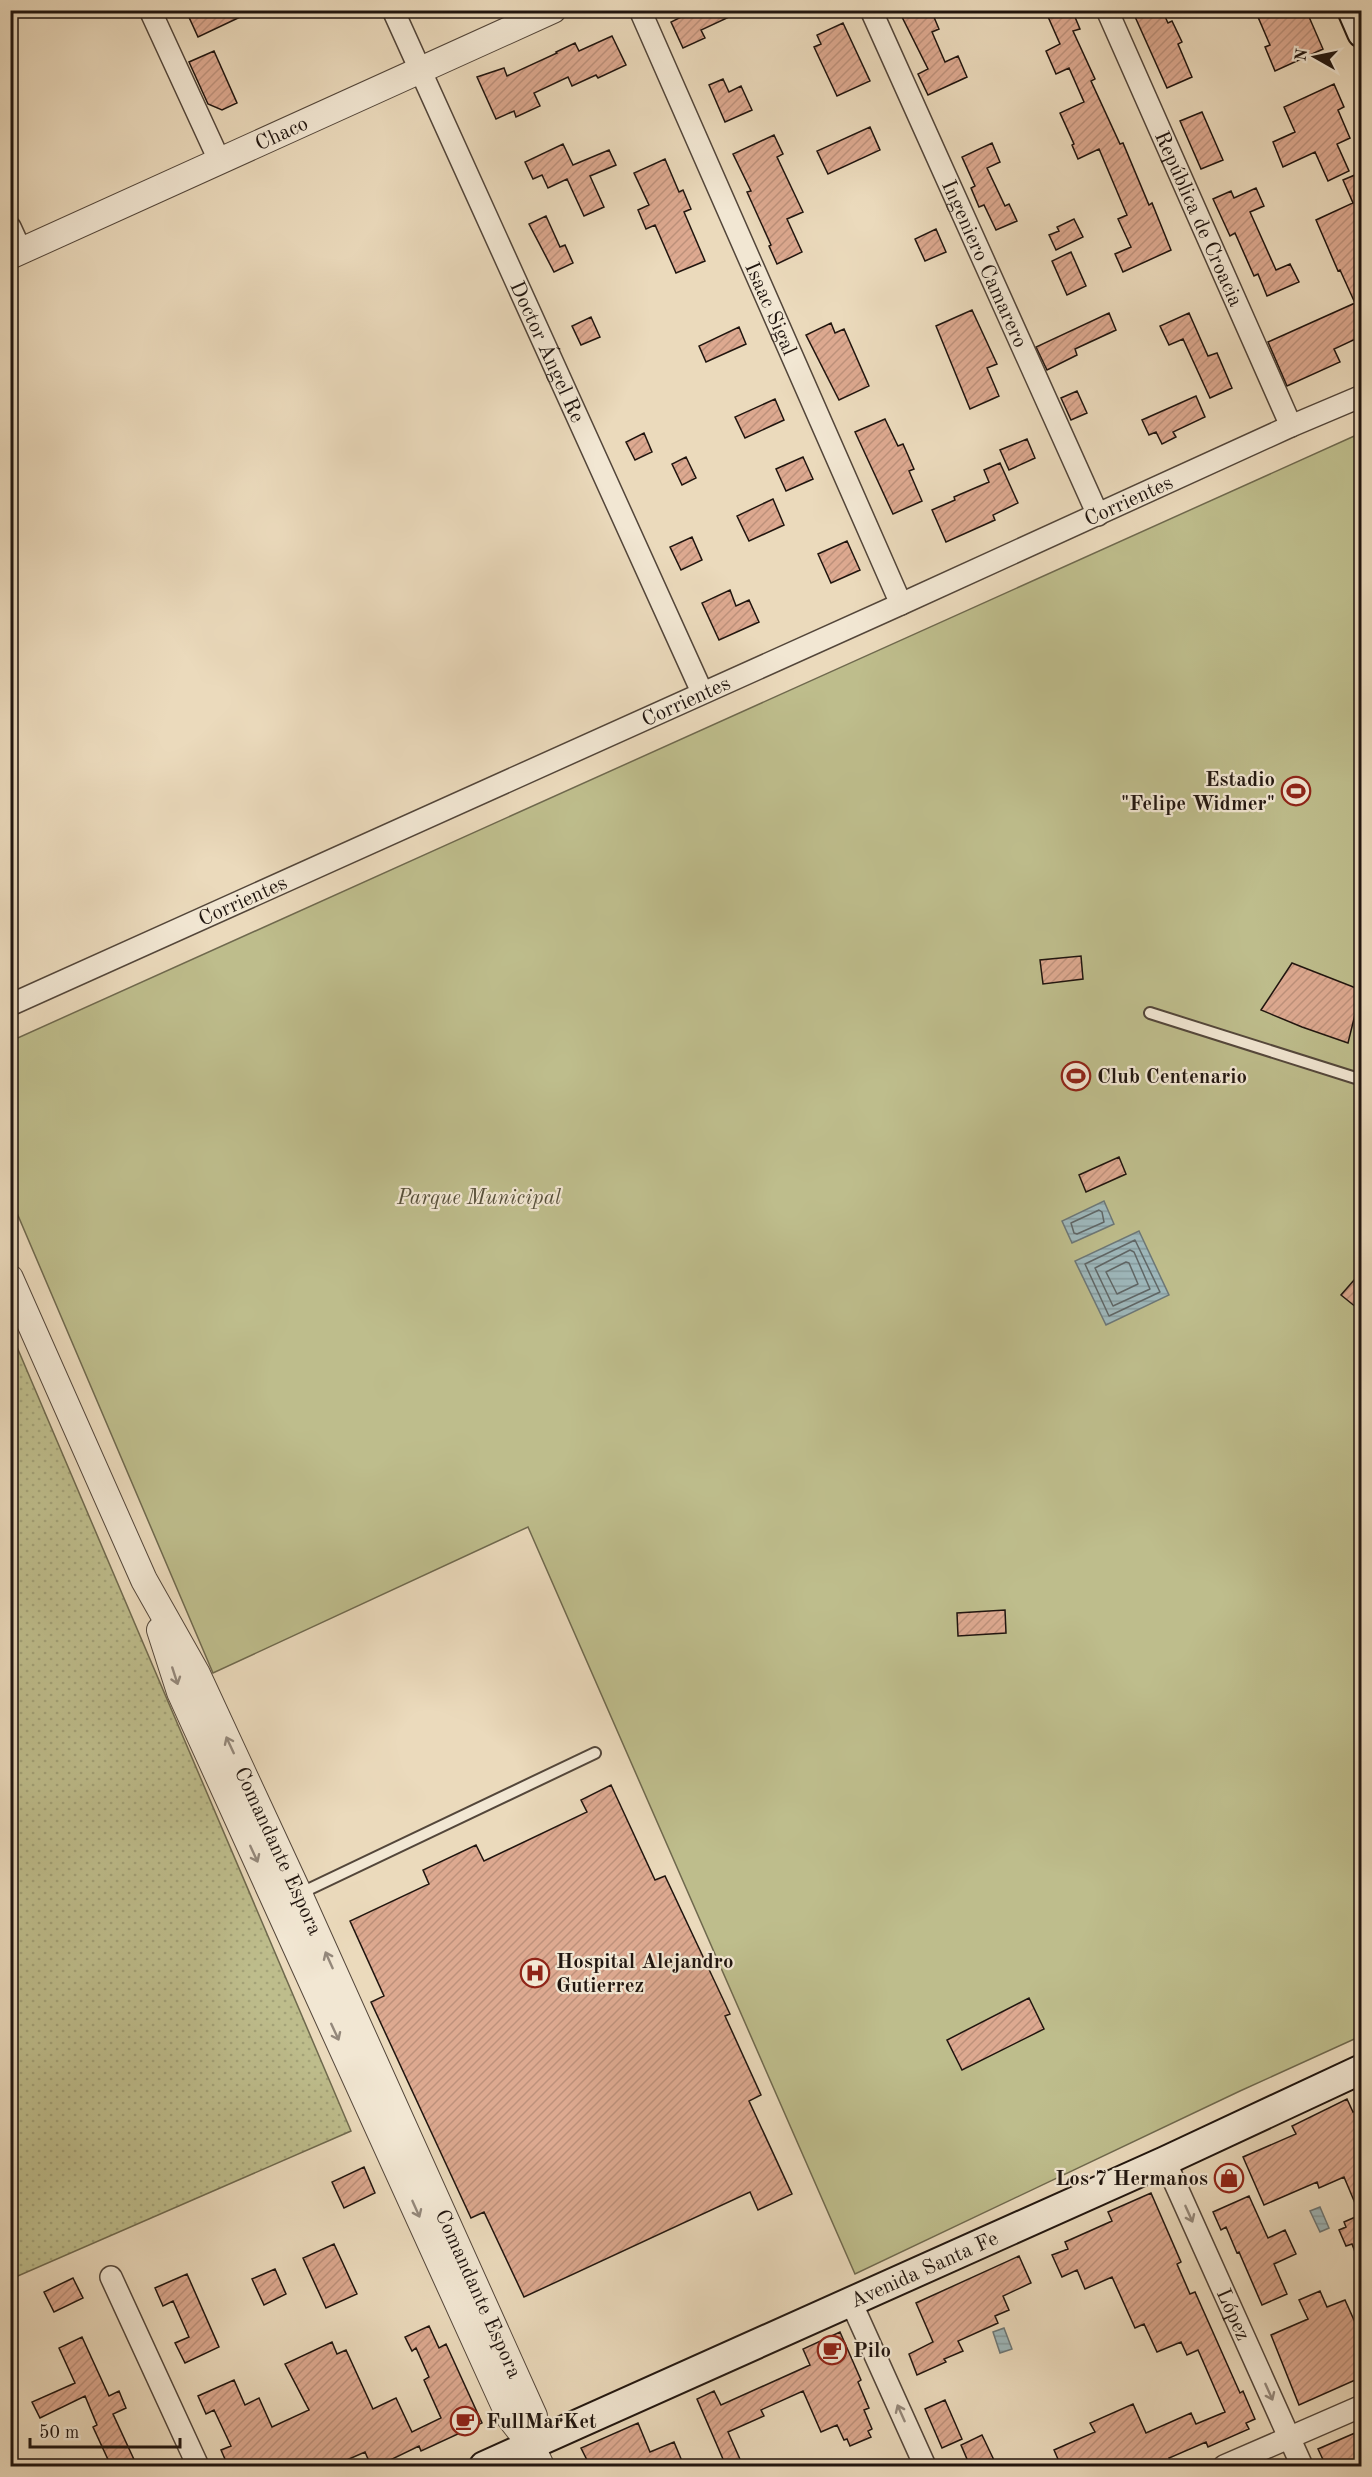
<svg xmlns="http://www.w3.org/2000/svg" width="1372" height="2477" viewBox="0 0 1372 2477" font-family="'Old Standard TT',serif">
  <defs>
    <pattern id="grass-dots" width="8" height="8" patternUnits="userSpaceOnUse" patternTransform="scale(1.5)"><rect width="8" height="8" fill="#bebd8c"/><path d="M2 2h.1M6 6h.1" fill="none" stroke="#a3a278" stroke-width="1.8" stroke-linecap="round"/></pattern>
    <pattern id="water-rules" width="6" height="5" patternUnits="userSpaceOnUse" patternTransform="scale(1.5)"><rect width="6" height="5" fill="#9eb8bc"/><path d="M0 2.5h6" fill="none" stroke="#889da0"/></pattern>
    <pattern id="building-hatch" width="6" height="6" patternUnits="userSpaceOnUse" patternTransform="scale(1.5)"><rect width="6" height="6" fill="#dda990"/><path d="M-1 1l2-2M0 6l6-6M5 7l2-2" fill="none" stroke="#bd917b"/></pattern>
  </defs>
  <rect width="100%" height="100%" fill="#ebdabc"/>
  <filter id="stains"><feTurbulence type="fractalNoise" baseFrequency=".00333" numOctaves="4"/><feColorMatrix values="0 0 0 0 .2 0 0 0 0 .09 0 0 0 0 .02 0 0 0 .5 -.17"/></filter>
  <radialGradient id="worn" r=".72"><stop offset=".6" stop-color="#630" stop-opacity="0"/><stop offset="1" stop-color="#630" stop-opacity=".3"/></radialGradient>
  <path fill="url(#grass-dots)" stroke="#6f694e" stroke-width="1.5" d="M11 1333 351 2131 11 2279H10Z"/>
  <path fill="#bebd8c" stroke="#6f694e" stroke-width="1.5" d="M1361 433V2036L1240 2091 855 2274 528 1527 213 1673 11 1199V1041Z"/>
  <path fill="url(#water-rules)" stroke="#6c7777" stroke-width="1.5" d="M1104 1201 1114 1224 1072 1243 1062 1221Z
    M1139 1231 1169 1295 1106 1325 1075 1261Z
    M1320 2207 1329 2228 1320 2232 1310 2211Z
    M1004 2328 1012 2349 1000 2353 993 2332Z"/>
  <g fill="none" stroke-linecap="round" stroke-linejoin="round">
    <path stroke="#5f6666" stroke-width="1.5" d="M1099 1210 1102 1212 1104 1222 1077 1234 1074 1233 1071 1223Z
      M1135 1240 1160 1292 1109 1316 1085 1264Z
      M1130 1250 1134 1252 1150 1289 1113 1306 1095 1268Z
      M1126 1262 1129 1263 1138 1284 1117 1294 1106 1272Z"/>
  </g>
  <path fill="url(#building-hatch)" stroke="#20150f" stroke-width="1.5" d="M199 10H255L198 37 188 15Z
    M695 10H744L701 30 705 38 683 48 671 22Z
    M910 10H931L939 29 932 32 945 62 958 56 967 77 928 95 918 74 928 69 901 15Z
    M1045 10H1072L1080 29 1073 31 1095 79 1091 81 1120 144 1123 143 1149 205 1152 203 1171 250 1123 272 1115 254 1131 247 1118 219 1127 215 1099 149 1078 159 1072 145 1074 144 1060 113 1084 102 1069 68 1056 74 1046 51 1060 44Z
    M1132 10H1162L1168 23 1172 21 1182 42 1178 44 1192 77 1167 88Z
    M1272 10H1306L1323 49 1275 71 1265 47 1270 45 1258 17Z
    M843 23 870 81 837 96 814 47 821 44 817 35Z
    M612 36 626 65 598 78 596 75 572 86 568 77 534 93 540 106 516 117 514 111 496 119 477 77 504 68 507 76 557 53 556 52 575 43 579 51Z
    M214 51 237 103 222 110 208 104 189 62Z
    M723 79 729 92 741 86 752 110 725 122 709 85Z
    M1334 84 1344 107 1338 110 1350 138 1337 144 1349 171 1328 181 1315 152 1283 167 1273 142 1295 132 1284 107Z
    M1202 112 1223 160 1201 169 1180 121Z
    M870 127 880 150 828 174 817 151Z
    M774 135 783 154 777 157 803 212 787 219 802 252 777 264 769 246 771 245 747 192 751 191 733 154Z
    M992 143 1000 162 987 168 1005 206 1009 204 1017 221 996 230 984 205 979 207 971 188 975 186 962 157Z
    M563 144 573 165 609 150 616 165 590 176 604 207 584 216 567 179 548 188 542 175 533 179 525 162Z
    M665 159 679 192 683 190 691 209 684 212 705 261 676 273 655 225 646 229 638 210 649 205 634 173Z
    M1362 172V230L1355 233 1362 248V336L1334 349 1340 362 1287 386 1268 342 1355 303 1340 270 1338 271 1316 220 1353 203 1343 180Z
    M1256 188 1264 206 1250 212 1276 270 1290 264 1299 282 1267 296 1258 274 1254 276 1235 233 1230 236 1213 199 1231 191 1234 198Z
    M546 216 560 247 565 245 573 263 554 272 529 224Z
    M1074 219 1083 237 1056 250 1049 235 1059 231 1057 227Z
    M936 229 946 252 925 261 915 239Z
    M1071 252 1086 286 1067 295 1052 261Z
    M972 310 997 364 987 368 999 396 970 409 936 326Z
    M1109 313 1116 330 1075 349 1077 355 1047 370 1036 347Z
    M1189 313 1208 356 1217 353 1232 388 1210 398 1183 339 1169 345 1160 326Z
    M591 317 600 337 581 345 572 326Z
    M831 323 835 333 844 329 869 386 839 400 806 335Z
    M739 327 746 344 706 362 699 346Z
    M1077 391 1087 413 1071 420 1061 398Z
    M1196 396 1205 417 1173 432 1176 437 1162 444 1156 432 1149 435 1142 420Z
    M775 399 784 420 745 438 735 417Z
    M885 419 898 446 903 444 914 469 909 471 922 501 893 514 855 432Z
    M644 433 652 452 635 460 626 442Z
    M1027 439 1035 458 1009 470 1000 450Z
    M686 457 696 478 682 485 672 464Z
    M803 457 813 479 786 491 776 469Z
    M1000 463 1018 503 993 515 995 520 946 542 932 510 955 500 954 497 989 482 984 470Z
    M773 499 784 525 749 541 737 516Z
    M692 537 702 560 681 570 670 547Z
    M847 541 860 570 831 583 818 554Z
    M730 590 736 606 749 600 759 622 719 640 702 603Z
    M1081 956 1083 979 1043 984 1040 960Z
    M1292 963 1361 990 1348 1043 1302 1027 1261 1010Z
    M1119 1157 1126 1174 1086 1192 1079 1175Z
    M1362 1271V1312L1341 1295Z
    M1005 1610 1006 1633 958 1636 957 1613Z
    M611 1785 655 1880 665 1876 730 2014 725 2016 761 2095 749 2101 792 2194 758 2210 750 2192 524 2297 484 2212 471 2218 371 2002 384 1996 350 1921 429 1884 423 1870 476 1845 484 1861 587 1812 581 1800Z
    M1029 1998 1044 2029 962 2070 947 2040Z
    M1347 2099 1353 2112 1362 2109V2265H1360L1352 2244 1346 2246 1339 2230 1346 2227 1344 2222 1360 2215 1344 2177 1319 2188 1317 2182 1264 2205 1243 2157 1296 2134 1292 2126Z
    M364 2167 375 2193 344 2208 332 2182Z
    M1151 2193 1181 2262 1177 2264 1190 2294 1195 2292 1240 2393 1243 2391 1255 2419 1246 2423 1249 2429 1208 2447 1206 2442 1169 2458 1171 2461 1158 2466H1061L1054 2450 1095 2432 1090 2423 1133 2404 1146 2433 1191 2413 1196 2424 1225 2412 1198 2350 1187 2355 1181 2342 1157 2352 1144 2324 1135 2328 1112 2277 1085 2289 1077 2270 1062 2277 1052 2255 1068 2249 1065 2242 1112 2221 1108 2212Z
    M1249 2196 1268 2238 1285 2230 1296 2254 1274 2264 1287 2294 1262 2305 1239 2252 1237 2253 1226 2227 1221 2230 1213 2212Z
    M334 2244 357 2294 326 2308 303 2258Z
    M1019 2256 1031 2283 1003 2296 1009 2310 995 2316 998 2323 958 2341 963 2351 944 2359 946 2362 917 2375 909 2354 933 2342 916 2303Z
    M275 2269 286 2294 264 2305 252 2279Z
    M187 2274 219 2347 185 2363 175 2343 189 2337 173 2301 163 2306 155 2288Z
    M73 2278 83 2298 54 2312 44 2292Z
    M1320 2291 1327 2307 1345 2300 1362 2338V2377L1299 2405 1271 2335 1308 2319 1299 2300Z
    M429 2326 439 2348 446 2344 482 2423 421 2451 419 2446 390 2460 393 2466H371L365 2452 333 2466H228L221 2450 231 2446 214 2410 206 2414 198 2396 234 2380 245 2405 259 2398 272 2427 309 2410 285 2364 332 2342 337 2354 346 2350 373 2409 396 2398 412 2432 441 2418 424 2380 429 2377 416 2348 412 2351 405 2337Z
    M840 2332 861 2380 858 2382 869 2408 864 2410 872 2429 868 2431 871 2437 850 2446 847 2439 844 2440 837 2425 821 2432 803 2391 761 2410 764 2416 728 2432 743 2466H726L697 2399 714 2391 721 2405 810 2365 803 2349Z
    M82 2337 109 2396 119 2391 126 2408 113 2414 137 2466H111L93 2427 97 2425 85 2396 40 2418 32 2402 75 2383 59 2348Z
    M945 2400 962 2439 942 2448 925 2409Z
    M638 2423 650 2452 674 2442 684 2466H590L581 2448Z
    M1362 2430V2466H1326L1318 2449Z
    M982 2435 993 2458 996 2466H970L961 2445Z"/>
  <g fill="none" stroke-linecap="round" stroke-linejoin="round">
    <g stroke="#53463a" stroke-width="14">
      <path id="service" d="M1150 1013 1362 1080
        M299 1894 595 1753"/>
    </g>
    <g stroke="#53463a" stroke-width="24">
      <g id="minor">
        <path d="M150 10 220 162"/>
        <path id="s1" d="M393 10 702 692"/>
        <path id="s2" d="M640 10 901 604"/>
        <path id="s3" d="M871 10 1098 515"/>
        <path id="s4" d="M1107 10 1291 426"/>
        <path d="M10 227 21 251"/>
        <path id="s5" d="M10 1005 901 604 1291 426 1362 396"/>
        <path id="s6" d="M1165 2161 1302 2466"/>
        <path d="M111 2277 198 2466"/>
        <path d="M851 2302 925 2466"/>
        <path d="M1224 2466 1362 2406"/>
      </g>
    </g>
    <g stroke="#53463a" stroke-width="28">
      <g id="tertiary">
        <path id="s7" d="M10 256 553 10"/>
        <path id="s8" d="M10 1278 144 1580 197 1674 299 1894 534 2416 531 2445"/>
        <path d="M160 1630 180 1692 510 2418 531 2445 541 2466"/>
      </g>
    </g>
    <g stroke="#20150f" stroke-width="32">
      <g id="secondary">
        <path d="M1352 10 1362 33"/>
        <path id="s9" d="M484 2466 1165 2161 1362 2069"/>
      </g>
    </g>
    <use href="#service" stroke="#f2e7d3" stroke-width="10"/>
    <use href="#minor" stroke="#f2e7d3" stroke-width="21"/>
    <use href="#tertiary" stroke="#f2e7d3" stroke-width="26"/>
    <use href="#secondary" stroke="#f2e7d3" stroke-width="28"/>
  </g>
  <defs><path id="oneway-shaft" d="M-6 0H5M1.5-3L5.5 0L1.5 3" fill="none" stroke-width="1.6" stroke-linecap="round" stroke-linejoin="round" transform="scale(1.5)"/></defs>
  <g stroke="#94887b">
    <use href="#oneway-shaft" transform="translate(175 1676) rotate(72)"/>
    <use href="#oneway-shaft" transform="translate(230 1745) rotate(-115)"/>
    <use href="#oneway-shaft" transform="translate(254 1854) rotate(65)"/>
    <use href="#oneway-shaft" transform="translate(329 1960) rotate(-114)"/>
    <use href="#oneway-shaft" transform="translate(335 2032) rotate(65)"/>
    <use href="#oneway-shaft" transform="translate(416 2209) rotate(66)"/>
    <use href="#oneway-shaft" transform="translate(1189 2214) rotate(66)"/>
    <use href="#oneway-shaft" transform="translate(1269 2392) rotate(66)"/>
    <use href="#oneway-shaft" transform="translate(901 2413) rotate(-114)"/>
  </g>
  <defs>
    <g id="stadium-ring" transform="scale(1.5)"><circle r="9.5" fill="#f2e7d3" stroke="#8f2418" stroke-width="1.5"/><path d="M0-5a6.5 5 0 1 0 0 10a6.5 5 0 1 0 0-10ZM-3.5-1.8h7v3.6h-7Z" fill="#8f2418"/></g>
    <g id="hospital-ring" transform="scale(1.5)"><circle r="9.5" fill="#f2e7d3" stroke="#8f2418" stroke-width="1.5"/><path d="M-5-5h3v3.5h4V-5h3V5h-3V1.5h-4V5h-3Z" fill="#8f2418"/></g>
    <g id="shop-ring" transform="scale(1.5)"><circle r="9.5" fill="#f2e7d3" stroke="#8f2418" stroke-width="1.5"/><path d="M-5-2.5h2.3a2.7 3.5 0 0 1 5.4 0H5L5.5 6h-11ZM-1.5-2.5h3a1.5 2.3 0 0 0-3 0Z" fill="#8f2418"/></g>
    <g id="cafe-ring" transform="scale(1.5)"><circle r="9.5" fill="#f2e7d3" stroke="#8f2418" stroke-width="1.5"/><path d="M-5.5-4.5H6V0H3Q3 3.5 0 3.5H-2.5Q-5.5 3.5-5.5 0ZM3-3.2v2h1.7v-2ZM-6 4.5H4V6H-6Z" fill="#8f2418"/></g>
  </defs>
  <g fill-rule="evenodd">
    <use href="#stadium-ring" x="1296" y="791"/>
    <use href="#stadium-ring" x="1076" y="1076"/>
    <use href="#hospital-ring" x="535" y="1973"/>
    <use href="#shop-ring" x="1229" y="2178"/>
    <use href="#cafe-ring" x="832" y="2350"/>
    <use href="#cafe-ring" x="465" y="2421"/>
  </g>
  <g text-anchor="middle" stroke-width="4.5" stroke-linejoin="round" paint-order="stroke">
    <g font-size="21" fill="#20150f" stroke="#f2e7d3">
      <text dy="7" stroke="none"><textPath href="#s7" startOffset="298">Chaco</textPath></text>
      <text dy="7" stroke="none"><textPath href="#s4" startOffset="228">República de Croacia</textPath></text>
      <text dy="7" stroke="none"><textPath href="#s3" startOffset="278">Ingeniero Camarero</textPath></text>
      <text dy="7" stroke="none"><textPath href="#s2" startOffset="326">Isaac Sigal</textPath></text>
      <text dy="7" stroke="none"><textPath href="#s1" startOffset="375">Doctor Ángel Re</textPath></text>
      <text dy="7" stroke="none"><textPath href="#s5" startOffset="1227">Corrientes</textPath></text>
      <text dy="7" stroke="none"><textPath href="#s5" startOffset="741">Corrientes</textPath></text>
      <text dy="7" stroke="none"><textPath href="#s5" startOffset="255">Corrientes</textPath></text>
      <text dy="7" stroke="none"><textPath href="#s8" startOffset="633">Comandante Espora</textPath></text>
      <text dy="7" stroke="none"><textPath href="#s9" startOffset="482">Avenida Santa Fe</textPath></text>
      <text dy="7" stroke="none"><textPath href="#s8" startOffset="1119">Comandante Espora</textPath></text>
      <text dy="7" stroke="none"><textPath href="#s6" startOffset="168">López</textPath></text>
    </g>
    <g font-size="21" font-weight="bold" fill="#20150f" stroke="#f2e7d3" text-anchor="start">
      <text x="1275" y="786" text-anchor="end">Estadio<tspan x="1275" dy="24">"Felipe Widmer"</tspan></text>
      <text x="1097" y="1083">Club Centenario</text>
      <text x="556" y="1968">Hospital Alejandro<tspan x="556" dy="24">Gutierrez</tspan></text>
      <text x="1208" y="2185" text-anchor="end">Los 7 Hermanos</text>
      <text x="853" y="2357">Pilo</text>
      <text x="486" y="2428">FullMarKet</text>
    </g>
    <g font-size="21" font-style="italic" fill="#57503b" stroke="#f2e7d3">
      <text x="479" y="1204">Parque Municipal</text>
    </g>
  </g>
  <rect width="1372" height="2477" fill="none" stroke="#ebdabc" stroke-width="36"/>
  <rect x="12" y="12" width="1348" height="2453" fill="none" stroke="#20150f" stroke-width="3"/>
  <rect x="18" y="18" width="1336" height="2441" fill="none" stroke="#20150f" stroke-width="1.5"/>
  <g transform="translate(1315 57) rotate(279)" stroke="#f2e7d3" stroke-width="4.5" paint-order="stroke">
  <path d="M0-4.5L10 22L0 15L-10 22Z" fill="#20150f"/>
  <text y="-9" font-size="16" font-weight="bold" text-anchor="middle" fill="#20150f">N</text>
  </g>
  <path d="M30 2438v9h150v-9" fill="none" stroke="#20150f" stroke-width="3"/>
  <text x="39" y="2438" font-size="18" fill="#20150f" stroke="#f2e7d3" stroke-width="4.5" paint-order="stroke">50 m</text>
  <rect width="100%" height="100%" filter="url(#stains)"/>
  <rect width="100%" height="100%" fill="url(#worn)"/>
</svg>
